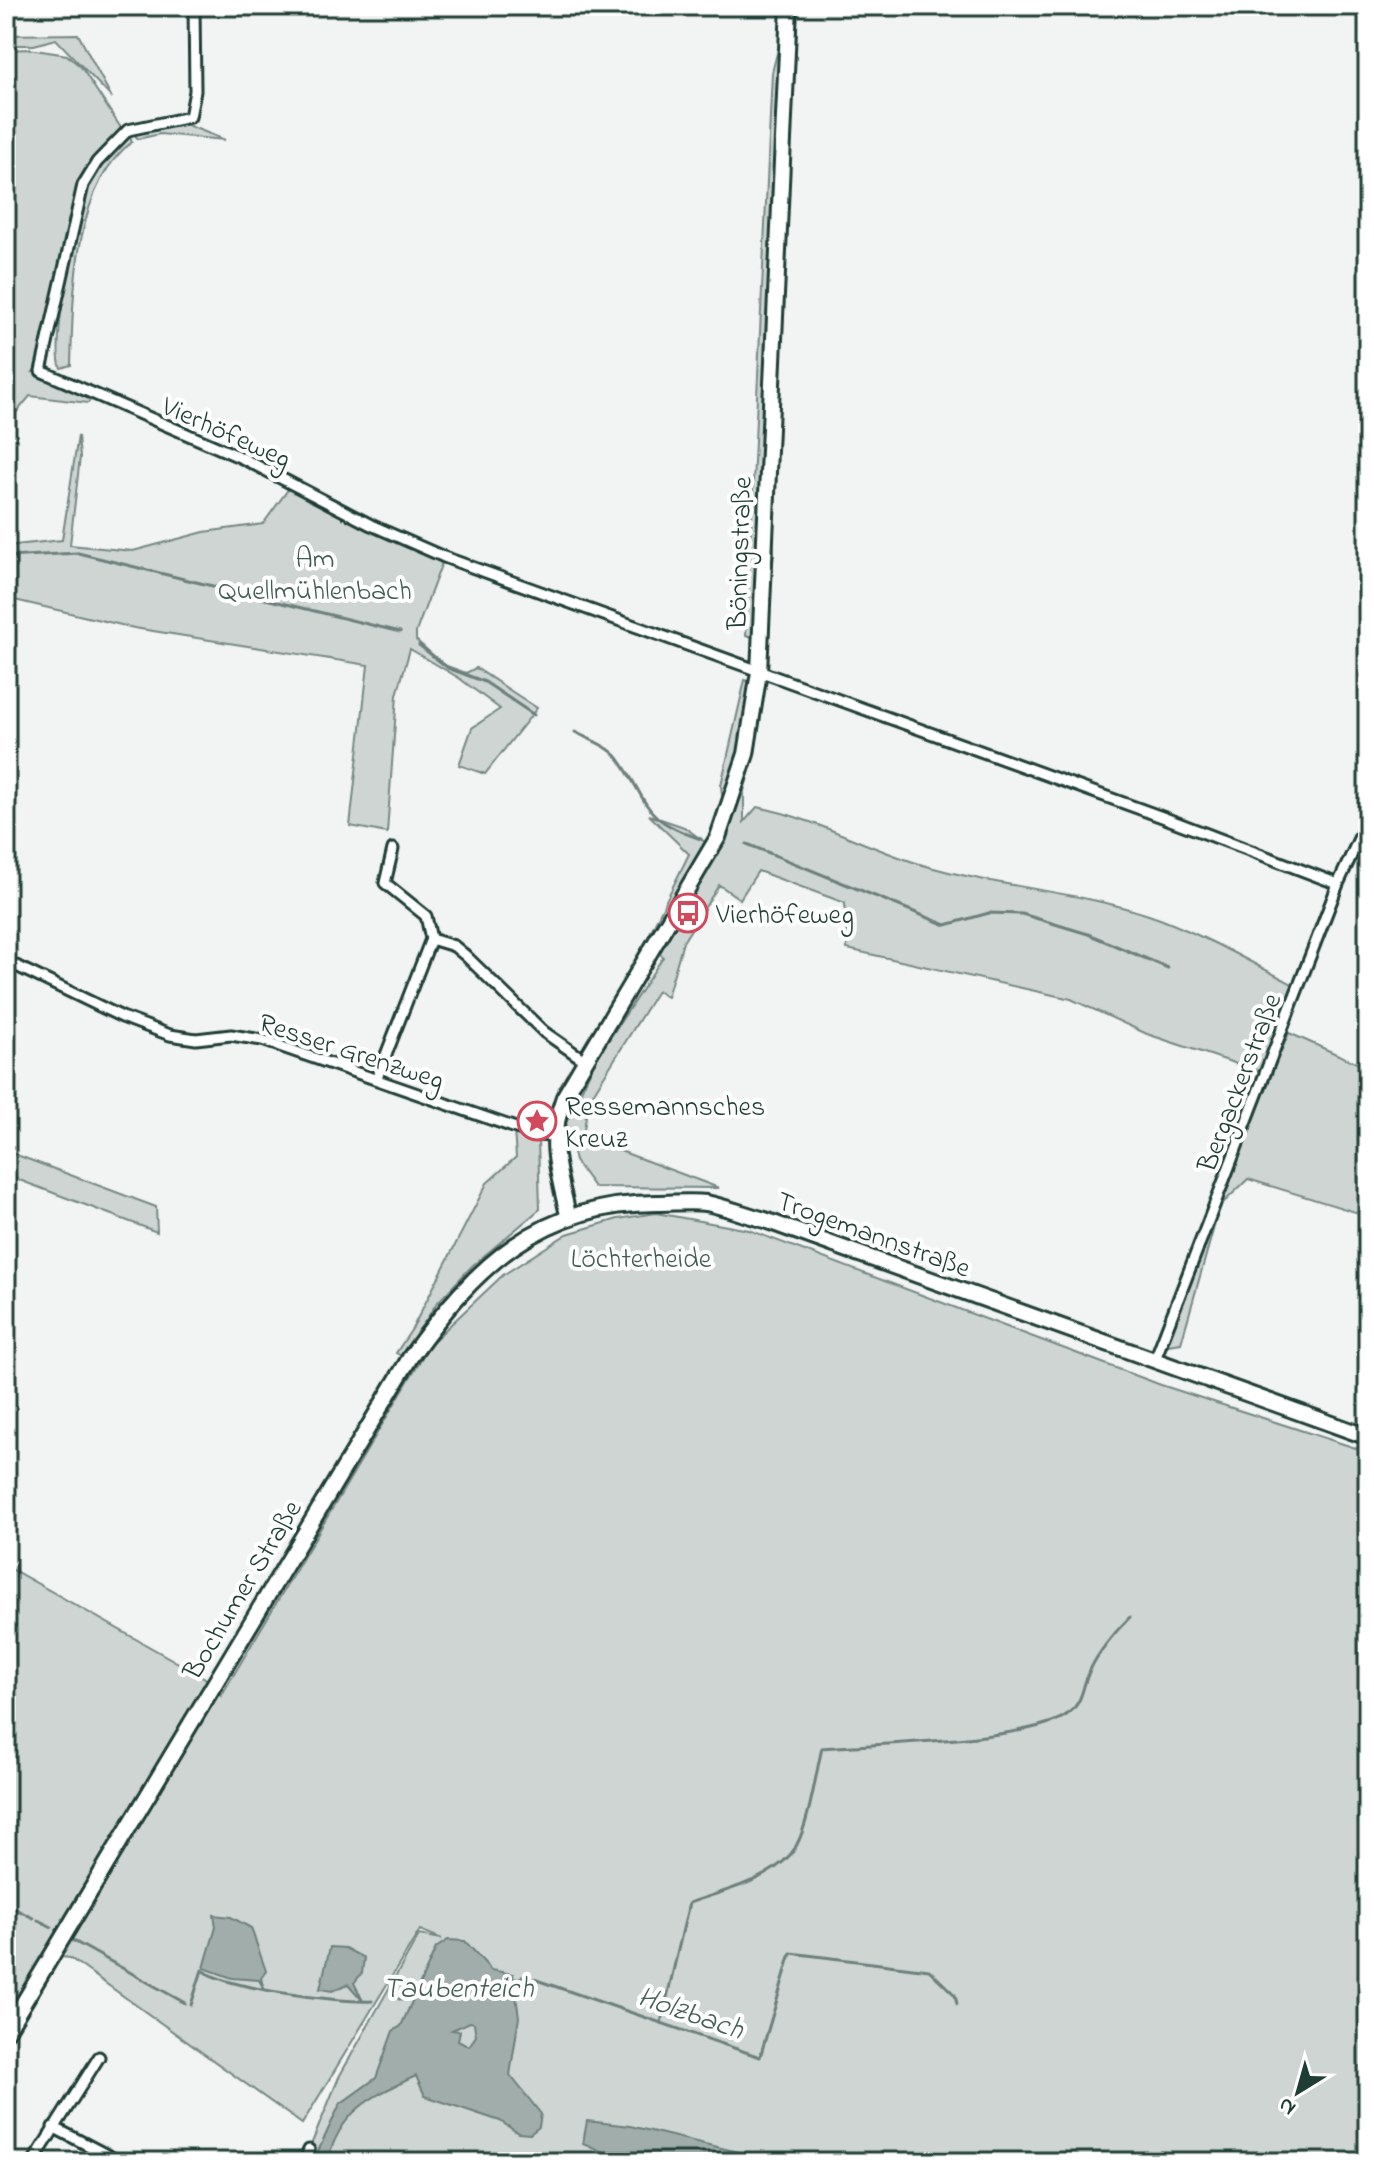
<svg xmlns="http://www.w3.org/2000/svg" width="1374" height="2168" viewBox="0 0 1374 2168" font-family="'Indie Flower',sans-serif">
  <rect width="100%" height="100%" fill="#f2f3f3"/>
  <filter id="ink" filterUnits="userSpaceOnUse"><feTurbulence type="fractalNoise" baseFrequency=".0125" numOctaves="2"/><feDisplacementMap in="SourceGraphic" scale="16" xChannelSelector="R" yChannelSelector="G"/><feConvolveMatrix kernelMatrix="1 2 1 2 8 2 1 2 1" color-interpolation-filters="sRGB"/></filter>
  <g filter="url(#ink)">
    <path fill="#ced5d3" stroke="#768984" stroke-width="2" d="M779 6H798L772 519 774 553 765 641 746 635 772 73 783 29Z
      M78 34 112 98 56 39 34 45H6V35Z
      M29 49 67 55 81 67 121 128 120 134 90 164 78 186 37 367 33 372 41 371 95 395 88 403 30 396 6 425V50Z
      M182 123 225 140 160 134 138 139 133 133Z
      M129 135 132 142C73 186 73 297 71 365L61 368C50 344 78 201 92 176 101 161 115 146 129 135Z
      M78 436 80 457 70 545 133 551 204 532 263 524 292 484 444 557 416 632V640L444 665 466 673 476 668 537 708 485 774 459 765 472 728 500 709 459 678 410 649 397 695 387 833 350 826 368 665 134 628 6 598V546L62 540Z
      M745 680 765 686 755 753 744 791V822L757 807C815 818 866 848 923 865 1000 888 1083 891 1160 919 1207 937 1252 963 1296 986L1279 1025 1264 1073 1147 1034 1071 999 847 949 845 903 758 871 740 899 719 885 683 942 667 997 657 991 588 1102 583 1137 719 1188 594 1187 575 1161 566 1123 595 1061 663 957 647 939 689 854 649 815 684 827 716 850 726 832 721 785Z
      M1289 1033 1368 1068V1216L1248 1179 1220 1206 1181 1343 1161 1346 1219 1175 1264 1091Z
      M514 1131 538 1140 540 1209 472 1266 436 1304 403 1357 396 1353 412 1329 487 1183 516 1157Z
      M6 1151 156 1207 157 1232 6 1175Z
      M656 1213 749 1230 1161 1385 1368 1452V2162H304L339 2077 419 1935 442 1939 420 1930 302 2124 70 1958 43 1955 6 2022V1566L205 1678 221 1696 430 1344 503 1275 567 1234 618 1219Z"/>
    <path fill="#a1adaa" stroke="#6d807b" stroke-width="2" fill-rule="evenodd" d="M214 1915 231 1917 251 1928 266 1971 261 1978 264 1989 259 1980 232 1978 204 1968 216 1927Z
      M448 1940 465 1941 491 1970 513 1974 519 2017 510 2075 541 2114 539 2127 530 2134 518 2133 500 2121 425 2096 416 2076C371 2097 341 2109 327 2162H313L340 2104 376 2078 393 2031 401 2026 436 1948ZM470 2022 474 2023 476 2036 469 2046 458 2040 460 2031 452 2030Z
      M330 1947 345 1948 364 1958 362 1973 354 1983 363 2001 348 1984 332 1991 320 1989Z
      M587 2121 630 2126 742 2153 753 2162H603V2152L583 2143Z"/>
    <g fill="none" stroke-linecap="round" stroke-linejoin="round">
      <path stroke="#6d807b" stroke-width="3" d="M6 557 78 553 400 632
        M419 645 448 668 485 682 534 715
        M575 732C588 739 609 746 618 758 651 804 640 819 701 839
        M747 844 946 925 989 913 1022 914 1088 934 1168 968
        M6 1904 33 1918
        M38 1920 52 1927
        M72 1940 185 2003
        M514 1980 525 1976 760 2057 791 1953 929 1970 955 1995 957 2004
        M399 1999 413 1998
        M191 2005 202 1970C225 1988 339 2003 372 2001
        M661 2023 689 1903C722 1891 766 1882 790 1855 808 1835 815 1776 822 1748 871 1744 1037 1741 1069 1713 1084 1701 1082 1685 1090 1670 1100 1649 1114 1633 1130 1617"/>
      <g stroke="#1f3d34" stroke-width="15">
        <path id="minor" d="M194 6 195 91 190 117 128 130 97 162 83 185 41 371 242 458 371 525 444 557 1165 818 1338 884
          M393 849 385 883 426 916 431 939 454 946 466 956 544 1032 587 1062
          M6 961 122 1017 170 1035 196 1039 231 1035 262 1040 536 1135 552 1136
          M377 1078 431 939
          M1154 1362 1338 884 1368 819
          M53 2127 120 2162
          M33 2162 99 2057
          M304 2162 309 2150"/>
      </g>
      <g stroke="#1f3d34" stroke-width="20">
        <path id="secondary" d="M568 1215C558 1169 547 1143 564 1097L718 837 746 754 759 672 789 6"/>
      </g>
      <g stroke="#1f3d34" stroke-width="20">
        <path id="primary" d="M6 2032 411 1356C475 1266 541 1203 657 1203 673 1203 691 1201 706 1203 726 1207 746 1215 765 1220L1368 1437"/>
      </g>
      <use href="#minor" stroke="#fff" stroke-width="9"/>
      <use href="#secondary" stroke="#fff" stroke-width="14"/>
      <use href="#primary" stroke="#fff" stroke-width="14"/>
    </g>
  </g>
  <defs>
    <g id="bus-ring" transform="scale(2)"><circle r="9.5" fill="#fff" stroke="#d1495b" stroke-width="1.5"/><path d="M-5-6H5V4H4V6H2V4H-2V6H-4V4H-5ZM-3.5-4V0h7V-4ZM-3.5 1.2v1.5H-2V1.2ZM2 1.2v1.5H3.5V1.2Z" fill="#d1495b"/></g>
    <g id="sight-ring" transform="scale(2)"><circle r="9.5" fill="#fff" stroke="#d1495b" stroke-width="1.5"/><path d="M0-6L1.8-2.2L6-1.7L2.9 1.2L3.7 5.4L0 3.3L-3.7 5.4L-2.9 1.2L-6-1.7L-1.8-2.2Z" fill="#d1495b"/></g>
  </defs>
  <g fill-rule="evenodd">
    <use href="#bus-ring" x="688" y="913"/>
    <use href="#sight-ring" x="537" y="1121"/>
  </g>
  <g text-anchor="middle" stroke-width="8" stroke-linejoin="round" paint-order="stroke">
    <g font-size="28" fill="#1f3d34" stroke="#fff">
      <text transform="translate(227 431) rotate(24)" y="10">Vierhöfeweg</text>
      <text transform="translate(738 553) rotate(-88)" y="10">Böningstraße</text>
      <text transform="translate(352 1050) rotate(18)" y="10">Resser Grenzweg</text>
      <text transform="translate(1238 1082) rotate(-69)" y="10">Bergackerstraße</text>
      <text transform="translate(874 1233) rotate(20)" y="10">Trogemannstraße</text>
      <text transform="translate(241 1589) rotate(-59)" y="10">Bochumer Straße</text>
    </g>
    <g font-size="28" fill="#425b54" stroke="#fff">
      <text x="315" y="567">Am<tspan x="315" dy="32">Quellmühlenbach</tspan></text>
      <text x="641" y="1267">Löchterheide</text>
    </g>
    <g font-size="28" fill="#1f3d34" stroke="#fff" text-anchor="start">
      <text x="716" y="923">Vierhöfeweg</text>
      <text x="565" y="1115">Ressemannsches<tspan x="565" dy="32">Kreuz</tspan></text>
    </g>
    <g font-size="30" font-style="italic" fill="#465f57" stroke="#fff">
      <text x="458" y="1997">Taubenteich</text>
      <text transform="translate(691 2012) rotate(19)" y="10">Holzbach</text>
    </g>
  </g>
  <rect width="1374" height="2168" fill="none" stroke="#fff" stroke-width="32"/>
  <rect x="16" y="16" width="1342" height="2136" fill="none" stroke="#1f3d34" stroke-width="3" filter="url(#ink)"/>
  <g transform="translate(1298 2092) rotate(217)" stroke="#ffffff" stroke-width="6" paint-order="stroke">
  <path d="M0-6L14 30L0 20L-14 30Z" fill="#1f3d34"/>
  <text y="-12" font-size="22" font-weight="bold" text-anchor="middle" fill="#1f3d34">N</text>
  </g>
</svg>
